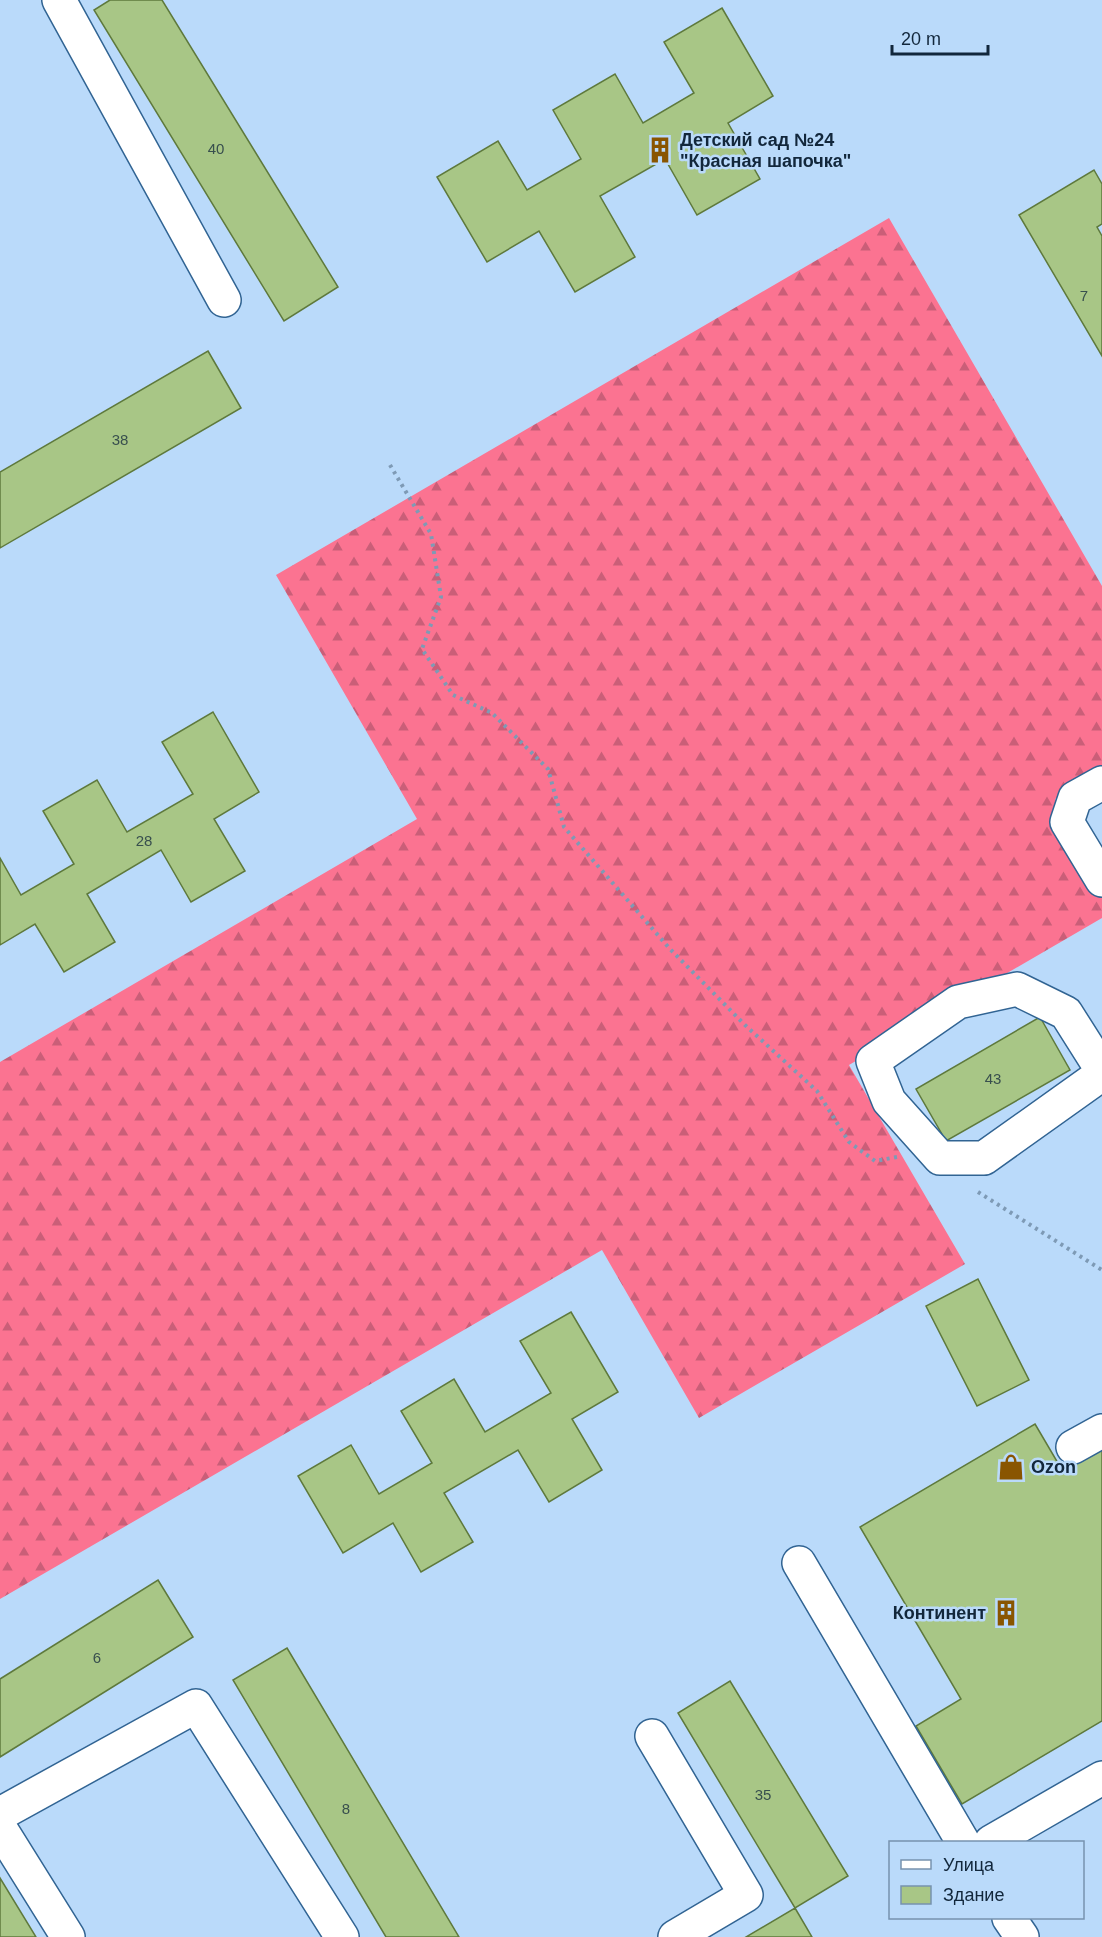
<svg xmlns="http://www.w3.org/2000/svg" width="1102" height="1937" viewBox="0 0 1102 1937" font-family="Arial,sans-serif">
  <defs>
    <pattern id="forest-firs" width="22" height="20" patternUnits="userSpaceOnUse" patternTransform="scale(1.5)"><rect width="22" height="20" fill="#fb7391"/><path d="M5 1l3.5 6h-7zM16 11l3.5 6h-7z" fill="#ca5e78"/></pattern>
  </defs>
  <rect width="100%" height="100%" fill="#badafa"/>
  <path fill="url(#forest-firs)" d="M889 218 1102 586V772L1055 799 1102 882V918L849 1065 965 1264 699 1418 602 1250 0 1599V1062L417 819 276 575Z"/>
  <path fill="#a8c686" stroke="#5e793c" stroke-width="1.5" d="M110 0H162L338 287 284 321 94 10Z
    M722 8 773 96 728 123 760 179 697 215 665 159 600 196 635 257 575 292 539 231 487 262 437 177 498 141 527 190 581 159 553 110 615 74 643 123 694 93 664 42Z
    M1094 170 1102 184V224L1097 227 1102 236V356L1019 215Z
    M208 351 241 408 0 548V472Z
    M213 712 259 792 214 819 245 871 191 902 161 850 87 894 115 942 64 972 35 924 0 945V858L21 895 74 864 43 811 97 780 127 832 193 794 162 742Z
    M1040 1017 1070 1070 946 1141 916 1089Z
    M978 1279 1029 1380 977 1406 926 1306Z
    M571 1312 618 1392 572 1419 602 1470 549 1502 518 1450 444 1493 473 1542 421 1572 393 1523 343 1553 298 1476 351 1445 379 1494 432 1463 401 1411 454 1379 485 1432 551 1393 520 1341Z
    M1035 1424 1062 1470 1102 1447V1721L962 1804 916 1726 961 1699 860 1527Z
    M158 1580 193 1637 0 1757V1679Z
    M287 1648 459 1937H386L233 1680Z
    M730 1681 848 1876 795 1908 678 1713Z
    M0 1878 36 1937H0Z
    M795 1908 812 1937H746Z"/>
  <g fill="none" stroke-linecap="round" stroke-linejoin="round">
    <g stroke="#316493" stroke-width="36">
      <path id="minor" d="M59 0 224 300
        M1102 783 1075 798 1067 822 1102 880
        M1102 1070 1066 1013 1017 989 958 1002 873 1061 889 1101 940 1158H984L1102 1074
        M1073 1447 1102 1431
        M799 1563 963 1842
        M652 1736 746 1895 675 1937
        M0 1814 196 1706 342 1937
        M0 1828 68 1937
        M991 1842 1102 1778
        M1009 1918 1022 1937"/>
    </g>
    <path stroke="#7e9ab5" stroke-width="4" stroke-dasharray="3 4.5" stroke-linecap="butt" d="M390 465 431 534 441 597 422 649 453 695 492 713 548 769 564 827 670 949 745 1025 817 1091 849 1142 875 1161 897 1157
      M978 1192 1102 1270"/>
    <use href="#minor" stroke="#fff" stroke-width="33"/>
  </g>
  <defs>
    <g id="building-bare" transform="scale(2.07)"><path d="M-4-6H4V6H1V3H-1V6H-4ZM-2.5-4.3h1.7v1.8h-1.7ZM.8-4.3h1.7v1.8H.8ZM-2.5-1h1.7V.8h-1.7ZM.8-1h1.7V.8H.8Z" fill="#895501" stroke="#badafa" stroke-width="2.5" paint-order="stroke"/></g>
    <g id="shop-bare" transform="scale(2.07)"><path d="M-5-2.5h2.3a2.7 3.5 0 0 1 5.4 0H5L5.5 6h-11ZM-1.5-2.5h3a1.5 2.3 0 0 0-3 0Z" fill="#895501" stroke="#badafa" stroke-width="2.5" paint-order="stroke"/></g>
  </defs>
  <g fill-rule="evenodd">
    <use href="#building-bare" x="660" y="150"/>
    <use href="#shop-bare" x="1011" y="1467"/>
    <use href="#building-bare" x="1006" y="1613"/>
  </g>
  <g text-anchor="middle" stroke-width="5" stroke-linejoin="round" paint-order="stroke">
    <g font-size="15" fill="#384f4e">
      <text x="216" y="154">40</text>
      <text x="1084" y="301">7</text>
      <text x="120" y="445">38</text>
      <text x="144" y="846">28</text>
      <text x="993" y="1084">43</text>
      <text x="97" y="1663">6</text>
      <text x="763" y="1800">35</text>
      <text x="346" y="1814">8</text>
    </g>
    <g font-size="18" font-weight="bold" fill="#12273b" stroke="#badafa" text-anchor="start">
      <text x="680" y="146">Детский сад №24<tspan x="680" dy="21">"Красная шапочка"</tspan></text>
      <text x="1031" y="1473">Ozon</text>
      <text x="986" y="1619" text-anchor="end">Континент</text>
    </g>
  </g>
  <rect x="889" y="1841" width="195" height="78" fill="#badafa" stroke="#7792ae" stroke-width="1.5"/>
  <rect x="901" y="1860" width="30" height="9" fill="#ffffff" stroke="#7792ae" stroke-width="1.5"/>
  <text x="943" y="1871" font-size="18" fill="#12273b">Улица</text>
  <rect x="901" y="1886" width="30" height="18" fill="#a8c686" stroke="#7792ae" stroke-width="1.5"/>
  <text x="943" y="1901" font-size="18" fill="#12273b">Здание</text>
  <path d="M892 45v9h96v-9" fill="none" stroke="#12273b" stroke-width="3"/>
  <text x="901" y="45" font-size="18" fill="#12273b" stroke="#badafa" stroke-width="4.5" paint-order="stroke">20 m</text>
</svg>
